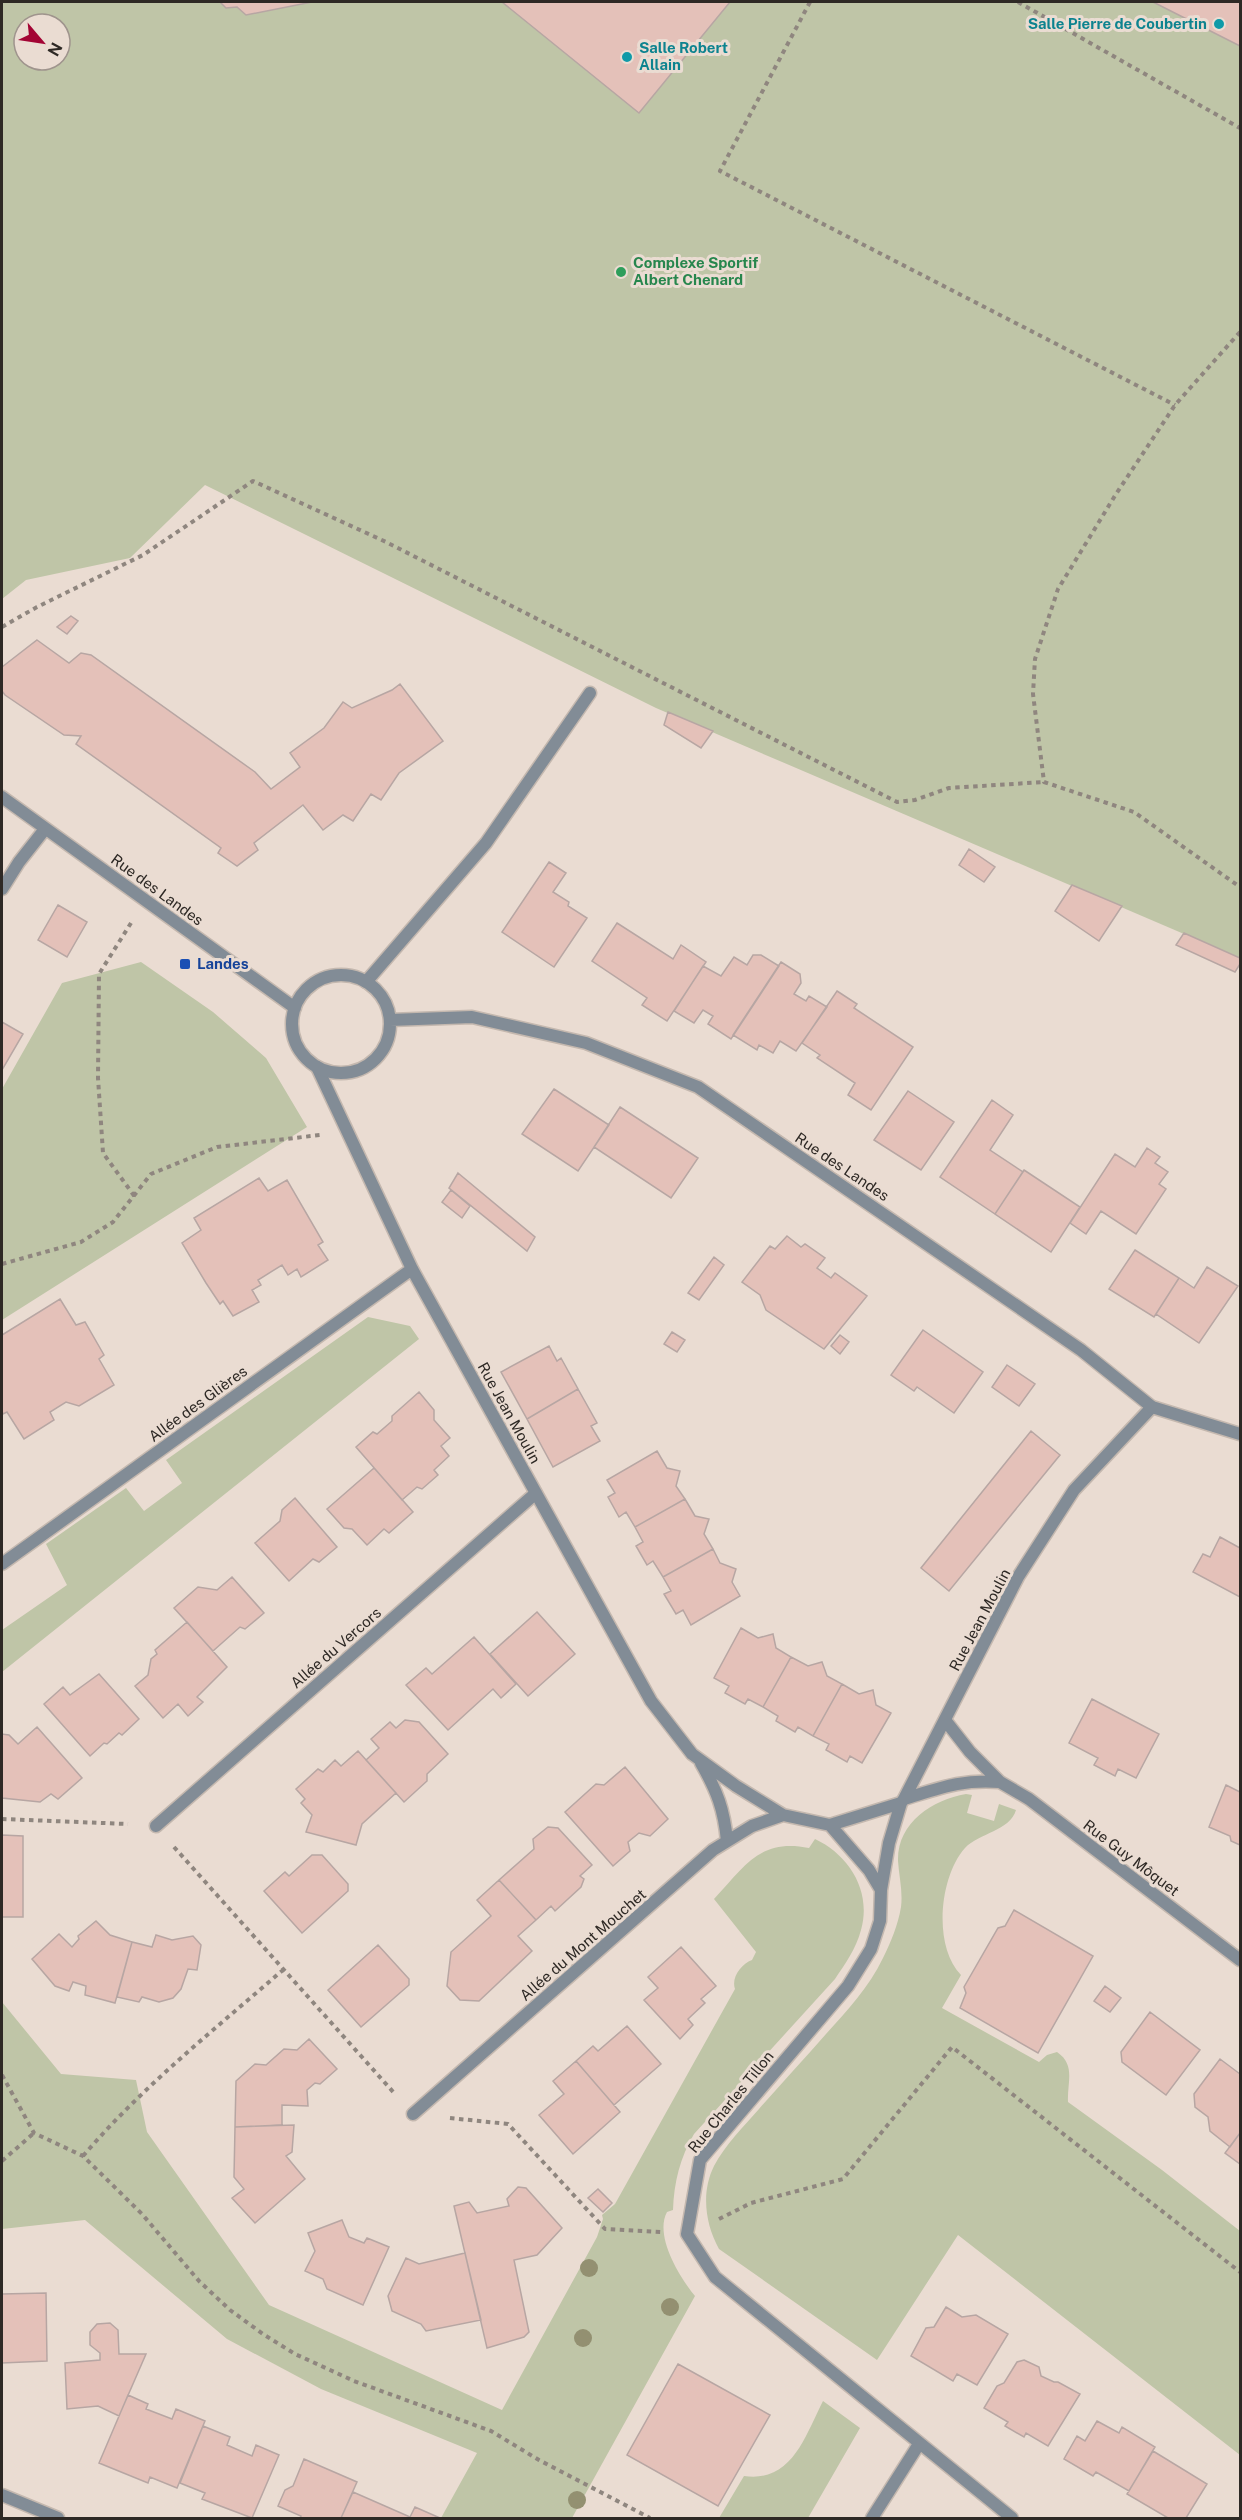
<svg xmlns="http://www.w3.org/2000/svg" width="1242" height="2520" viewBox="0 0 1242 2520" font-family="'Public Sans',sans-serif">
  <rect width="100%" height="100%" fill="#eadcd2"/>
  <path fill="#bfc5a7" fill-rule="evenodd" d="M2 2H1240V958L656 708 205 485 130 558 26 580 2 599ZM24 24H60V60H24Z
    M141 962 213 1012 266 1058 307 1127 2 1320V1089L62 983Z
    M368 1317 410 1326 419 1339 2 1672V1630L67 1585 46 1544 126 1488 144 1511 182 1483 166 1460Z
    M966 1794 972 1795 967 1813 994 1821 999 1804 1016 1810C1010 1831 979 1833 965 1848 939 1877 933 1947 961 1975L942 2008 1039 2062 1047 2055 1057 2052C1076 2065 1067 2082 1068 2102L1162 2170 1240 2231V2455L958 2235 877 2360 719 2249C705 2224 701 2192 714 2166 725 2145 744 2126 759 2109 781 2084 804 2059 826 2034 847 2011 869 1987 883 1958 891 1942 898 1925 901 1907 903 1892 899 1876 898 1861 897 1823 932 1800 966 1794Z
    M815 1839C849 1855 872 1891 861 1930 856 1949 845 1964 835 1979L694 2134C680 2158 674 2182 673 2210L667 2212C654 2236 680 2278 695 2296L572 2518H441L477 2453 321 2389 227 2339 85 2220 2 2229V2002L61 2074 136 2080 147 2132 269 2305 502 2410 597 2237 603 2219 602 2215 615 2204 735 1989C731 1978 741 1964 752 1960L756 1952 714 1899C745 1866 760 1838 809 1848Z
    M823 2401 860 2428 808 2518H719L744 2476C792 2483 805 2436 823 2401Z"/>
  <path fill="#e4c1b9" stroke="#b7a6a3" stroke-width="1.5" d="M220 2H312L246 15 237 7 226 8Z
    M502 2H730L639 113Z
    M1153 2H1240V46Z
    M71 616 78 621 67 634 57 627Z
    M37 640 69 663 81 653 91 655 255 772 271 789 300 767 290 753 324 728 343 702 352 708 392 690 400 684 443 741 399 773 381 800 371 794 353 821 343 815 323 830 303 805 254 843 258 850 237 866 218 853 221 848 76 744 81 736 64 735 5 695 2 691V667Z
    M668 712 713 731 701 748 664 725Z
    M969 849 995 867 984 882 959 865Z
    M549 862 566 873 553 892 569 902 568 906 587 918 554 967 502 932Z
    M1072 885 1122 906 1099 941 1055 911Z
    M58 905 87 922 67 957 38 940Z
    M617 923 673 959 681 945 706 962 667 1021 642 1005 647 998 592 961Z
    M1184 933 1240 958V964L1235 972 1176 945Z
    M753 955H761L779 966 731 1039 708 1024 713 1016 703 1010 694 1023 674 1011 703 966 721 976 734 957 747 965Z
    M781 962 800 974 801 983 794 994 806 1001 809 996 827 1007 796 1051 780 1041 773 1053 759 1045 757 1050 733 1035Z
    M837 991 857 1004 854 1008 913 1047 871 1110 848 1095 855 1083 817 1058 820 1055 802 1043Z
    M2 1022 23 1034 2 1070Z
    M554 1089 609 1125 578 1171 522 1134Z
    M908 1091 954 1122 921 1170 874 1140Z
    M992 1100 1013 1115 990 1150 1023 1172 995 1214 940 1177Z
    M620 1107 698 1158 671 1198 594 1147Z
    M1147 1148 1160 1157 1155 1163 1168 1172 1159 1184 1166 1189 1136 1234 1101 1211 1086 1234 1070 1223 1115 1154 1135 1167Z
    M1024 1170 1080 1207 1051 1252 995 1214Z
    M458 1173 535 1237 527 1251 449 1188Z
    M259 1178 268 1191 287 1180 323 1242 318 1245 328 1260 301 1277 297 1269 288 1275 282 1265 258 1280 261 1285 252 1290 259 1302 233 1316 223 1301 220 1304 206 1283 182 1243 201 1230 194 1218Z
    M451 1190 470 1206 462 1218 442 1202Z
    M787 1236 801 1247 805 1244 825 1258 817 1268 831 1278 835 1273 867 1296 824 1349 766 1310 760 1295 742 1282 770 1246 775 1249Z
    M1135 1250 1179 1278 1154 1317 1109 1289Z
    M714 1257 724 1265 699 1300 688 1293Z
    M1207 1267 1238 1286 1199 1343 1156 1314 1179 1278 1194 1288Z
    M60 1299 76 1325 85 1322 104 1355 99 1359 114 1385 79 1406 66 1402 50 1412 54 1420 24 1439 7 1412 3 1414 2 1411V1335Z
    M923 1330 983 1372 954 1413 917 1387 914 1391 891 1375Z
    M672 1332 685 1340 677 1352 664 1344Z
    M840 1335 849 1342 840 1354 831 1346Z
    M549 1346 557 1361 561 1358 578 1389 527 1419 501 1372Z
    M1007 1365 1035 1384 1019 1406 992 1387Z
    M578 1389 597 1423 591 1426 600 1441 553 1467 527 1419Z
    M419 1392 434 1410V1420L450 1438 441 1446 449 1456 434 1470 438 1475 422 1489 417 1487 402 1500 356 1447 373 1432 377 1434 392 1421V1416Z
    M1031 1431 1060 1455 949 1591 921 1568Z
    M657 1451 667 1468 680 1471 676 1486 685 1499 635 1527 626 1512 619 1517 608 1497 615 1493 607 1480Z
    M374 1468 413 1512 389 1533 384 1529 367 1545 352 1529 344 1528 327 1509Z
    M295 1498 337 1547 319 1562 313 1559 289 1581 255 1543 280 1521 282 1510Z
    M685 1499 695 1516 709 1519 704 1534 713 1549 663 1577 653 1561 647 1565 636 1546 643 1542 635 1527Z
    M1220 1537 1240 1548V1597L1193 1572 1203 1554 1210 1557Z
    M713 1549 720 1563 736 1569 732 1582 740 1596 691 1625 683 1610 676 1614 664 1594 671 1591 663 1577Z
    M232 1577 264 1613 245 1629 240 1627 213 1651 174 1608 198 1587 217 1590Z
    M537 1612 575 1654 528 1696 490 1654Z
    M187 1622 227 1667 197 1697 203 1702 188 1716 178 1704 163 1718 135 1686 148 1675 151 1659 157 1654 155 1650Z
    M741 1628 758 1638 773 1634 776 1648 791 1657 763 1707 748 1699 745 1704 725 1693 729 1686 714 1678Z
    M474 1637 516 1684 501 1698 493 1689 448 1730 406 1685 426 1668 432 1674Z
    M791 1657 808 1666 822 1662 827 1676 842 1684 813 1736 798 1727 795 1732 776 1721 778 1716 763 1707Z
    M99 1674 139 1719 122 1735 119 1733 107 1744 104 1743 90 1756 44 1704 63 1687 70 1695Z
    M842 1684 859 1694 873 1690 876 1705 891 1713 862 1763 850 1756 847 1762 826 1750 829 1744 813 1736Z
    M1092 1699 1159 1734 1136 1778 1118 1769 1115 1776 1094 1765 1098 1758 1069 1743Z
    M405 1720 419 1722 448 1754 427 1774V1781L404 1802 366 1760 379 1748 371 1739 390 1722 396 1728Z
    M37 1727 82 1778 58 1799 51 1794 40 1802 2 1798V1734L9 1735 18 1744Z
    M358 1751 396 1793 362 1824 356 1845 306 1832 312 1815 301 1803 305 1799 296 1789 318 1769 323 1772 335 1760 341 1766Z
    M625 1767 668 1819 650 1836 639 1833 628 1842 630 1851 613 1866 565 1812 596 1784 604 1785Z
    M1226 1785 1240 1792V1845L1231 1841 1230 1836 1209 1827Z
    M548 1827 558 1828 592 1865 580 1876 584 1879 581 1887 555 1911 551 1906 536 1920 499 1880 534 1849 533 1839Z
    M2 1835 23 1836V1917H2Z
    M312 1855H322L348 1884V1891L302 1933 264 1891 285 1872 289 1876Z
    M499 1880 536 1920 518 1936 532 1951 479 2001 460 2000 447 1986 451 1952 491 1916 477 1900Z
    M1014 1910 1093 1956 1038 2053 960 2008 966 1993 964 1987 998 1928 1005 1926Z
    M96 1921 110 1935 132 1942 115 2003 85 1995 86 1986 73 1982 69 1991 55 1986 32 1959 59 1934 72 1947 79 1939 78 1936Z
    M156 1935 172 1940 193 1936 201 1945 197 1970 188 1969 181 1989 173 1998 159 2002 142 1997 139 2002 117 1997 132 1942 152 1947Z
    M378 1945 409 1979V1985L361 2027 328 1990Z
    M681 1947 716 1986 701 1999 705 2003 688 2019 693 2025 680 2039 644 2000 658 1988 648 1977Z
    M1105 1986 1121 1998 1110 2012 1094 2001Z
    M1150 2012 1200 2050 1166 2095 1122 2062 1121 2052Z
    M627 2026 661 2064 614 2105 576 2061 593 2046 598 2051Z
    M309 2039 337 2069 320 2084 315 2083 307 2090 308 2106 282 2105V2125L235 2127 236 2081 255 2064 266 2065 284 2049 297 2050Z
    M1220 2059 1240 2074V2133L1230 2147 1210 2131 1208 2117 1195 2107 1194 2094Z
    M576 2061 620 2112 573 2154 539 2115 564 2094 553 2081Z
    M294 2125 292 2152 286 2156 305 2179 255 2223 232 2198 244 2189 234 2177 235 2127Z
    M1240 2133V2164L1225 2153Z
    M518 2187 526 2188 562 2228 537 2255 514 2260 529 2332 524 2337 487 2348 454 2206 469 2202 477 2213 509 2206 507 2199Z
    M598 2189 612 2203 603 2212 588 2198Z
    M342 2220 349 2237 364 2243 367 2238 389 2247 363 2305 327 2289 323 2279 305 2271 315 2251 308 2233Z
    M465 2253 481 2320 426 2331 421 2324 392 2311 388 2296 406 2258 419 2264Z
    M46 2293 47 2361 2 2363V2294Z
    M946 2307 962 2317 976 2315 1008 2334 977 2385 957 2374 953 2381 911 2356 926 2328 934 2327Z
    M110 2323 118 2330 119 2354H146L119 2416 98 2406 67 2409 65 2363 100 2360V2353L90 2345V2332L97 2324Z
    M1024 2360 1039 2367 1041 2376 1054 2382H1058L1080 2394 1048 2446 1026 2433 1024 2437 1005 2426 1008 2422 984 2408 997 2386 1004 2383 1017 2362Z
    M678 2364 770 2415 718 2506 627 2455Z
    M128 2395 148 2404 146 2409 172 2419 176 2409 205 2421 177 2488 150 2477 148 2483 99 2463Z
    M1097 2421 1119 2433 1122 2427 1155 2447 1129 2491 1096 2472 1093 2476 1064 2459 1077 2436 1085 2441Z
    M203 2426 230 2437 227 2445 252 2456 256 2445 279 2455 252 2518 202 2499 205 2493 180 2483Z
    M1153 2451 1207 2484 1186 2518H1168L1127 2494Z
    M304 2459 357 2482 341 2518H300L301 2516 278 2506 285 2490 293 2486Z
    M353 2492 410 2517 415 2507 440 2518H341Z"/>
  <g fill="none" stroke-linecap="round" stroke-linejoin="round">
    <g stroke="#c4b8af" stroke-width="15">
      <path id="service" d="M2 889 19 862 45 829
        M366 982 486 843 590 693"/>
    </g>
    <g stroke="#c4b8af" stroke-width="15">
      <path id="minor" d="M317 1067 412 1269 651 1701 692 1754 736 1786 783 1815 830 1825 901 1803 904 1799 1018 1577 1074 1490 1152 1407
        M2 1564 412 1269
        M945 1720 970 1752 1000 1782 1029 1799 1240 1960
        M701 1763C717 1791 724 1809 727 1841
        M904 1799C940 1788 961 1779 1000 1782
        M901 1803 889 1843 881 1890 880 1921 871 1949 848 1986 700 2160 687 2234 715 2277 1012 2518
        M830 1825 869 1870 881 1890
        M156 1826 536 1493
        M413 2114 713 1850 752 1826 783 1815
        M2 2495 58 2518
        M872 2518 919 2444"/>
    </g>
    <g stroke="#c4b8af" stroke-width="15">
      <path id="tertiary" d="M2 797 295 1008
        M292 1024a49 49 0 1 1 98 0a49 49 0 1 1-98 0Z
        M390 1020 472 1017 586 1043 698 1087 1081 1350 1152 1407 1240 1434"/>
    </g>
    <path stroke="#8f867f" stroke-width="4" stroke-dasharray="4.5 4.5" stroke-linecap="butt" d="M810 2 720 171 1175 405
      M1018 2 1240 128
      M1240 332 1175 405 1116 494 1058 589 1035 659 1033 694 1044 782 1134 812 1240 887
      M2 627 37 607 143 555 253 481 386 542 897 802 915 800 949 788 1044 782
      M131 923 99 974 98 1078 103 1153 135 1197
      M2 1264 81 1242 113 1222 151 1174 217 1147 320 1135
      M2 1819 128 1824
      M174 1847 395 2094
      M2 2075 34 2133 83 2156 142 2214 199 2281 230 2310 263 2334 295 2354 354 2381 491 2431 539 2460 650 2518
      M450 2118 508 2124 605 2229 661 2232
      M83 2156C142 2087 215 2029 284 1969
      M2 2161 34 2133
      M719 2219 751 2203 843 2179 952 2047 1240 2272"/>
    <use href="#service" stroke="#828c96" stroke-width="12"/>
    <use href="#minor" stroke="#828c96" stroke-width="12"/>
    <use href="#tertiary" stroke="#828c96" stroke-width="12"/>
  </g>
  <g fill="#939071">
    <circle cx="589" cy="2268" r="9"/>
    <circle cx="670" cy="2307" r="9"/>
    <circle cx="583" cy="2338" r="9"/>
    <circle cx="577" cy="2500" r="9"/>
  </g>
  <g fill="#0f9aa8" stroke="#eadcd2" stroke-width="2">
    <circle cx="1219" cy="24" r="6"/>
    <circle cx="627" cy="57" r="6"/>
  </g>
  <circle fill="#2e9e5b" stroke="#eadcd2" stroke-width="2" cx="621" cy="272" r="6"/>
  <rect fill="#1a4fb4" stroke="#eadcd2" stroke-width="2" x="179" y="958" width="12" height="12" rx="3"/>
  <g text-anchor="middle" stroke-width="6" stroke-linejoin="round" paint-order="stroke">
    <g font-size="15" font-weight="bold" fill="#0d838f" stroke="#eadcd2" text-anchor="end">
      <text x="1207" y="29">Salle Pierre de Coubertin</text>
      <text x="639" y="53" text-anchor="start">Salle Robert<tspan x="639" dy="17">Allain</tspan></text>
    </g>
    <g font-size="15" font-weight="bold" fill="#27864d" stroke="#eadcd2" text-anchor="start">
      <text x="633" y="268">Complexe Sportif<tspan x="633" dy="17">Albert Chenard</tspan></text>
    </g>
    <g font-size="15" fill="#2e2925" stroke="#eadcd2">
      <text transform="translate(157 890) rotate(36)" y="5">Rue des Landes</text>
      <text transform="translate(842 1167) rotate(34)" y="5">Rue des Landes</text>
      <text transform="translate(198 1404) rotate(-36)" y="5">Allée des Glières</text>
      <text transform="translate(509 1413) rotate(61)" y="5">Rue Jean Moulin</text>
      <text transform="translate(980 1620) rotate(-62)" y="5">Rue Jean Moulin</text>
      <text transform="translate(336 1648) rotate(-41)" y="5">Allée du Vercors</text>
      <text transform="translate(1131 1858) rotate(37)" y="5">Rue Guy Môquet</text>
      <text transform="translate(583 1945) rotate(-41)" y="5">Allée du Mont Mouchet</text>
      <text transform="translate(731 2102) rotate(-51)" y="5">Rue Charles Tillon</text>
    </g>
    <g font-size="15" font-weight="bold" fill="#164399" stroke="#eadcd2" text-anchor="start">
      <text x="197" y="969">Landes</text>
    </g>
  </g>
  <rect width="1242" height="2520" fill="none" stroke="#2e2925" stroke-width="6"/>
  <g transform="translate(42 42) rotate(119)"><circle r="28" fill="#eadcd2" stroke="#9f948d" stroke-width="1.5"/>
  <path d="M0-4.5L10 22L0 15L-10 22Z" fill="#a30434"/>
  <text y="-9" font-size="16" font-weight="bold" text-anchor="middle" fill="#2e2925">N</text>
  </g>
</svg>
